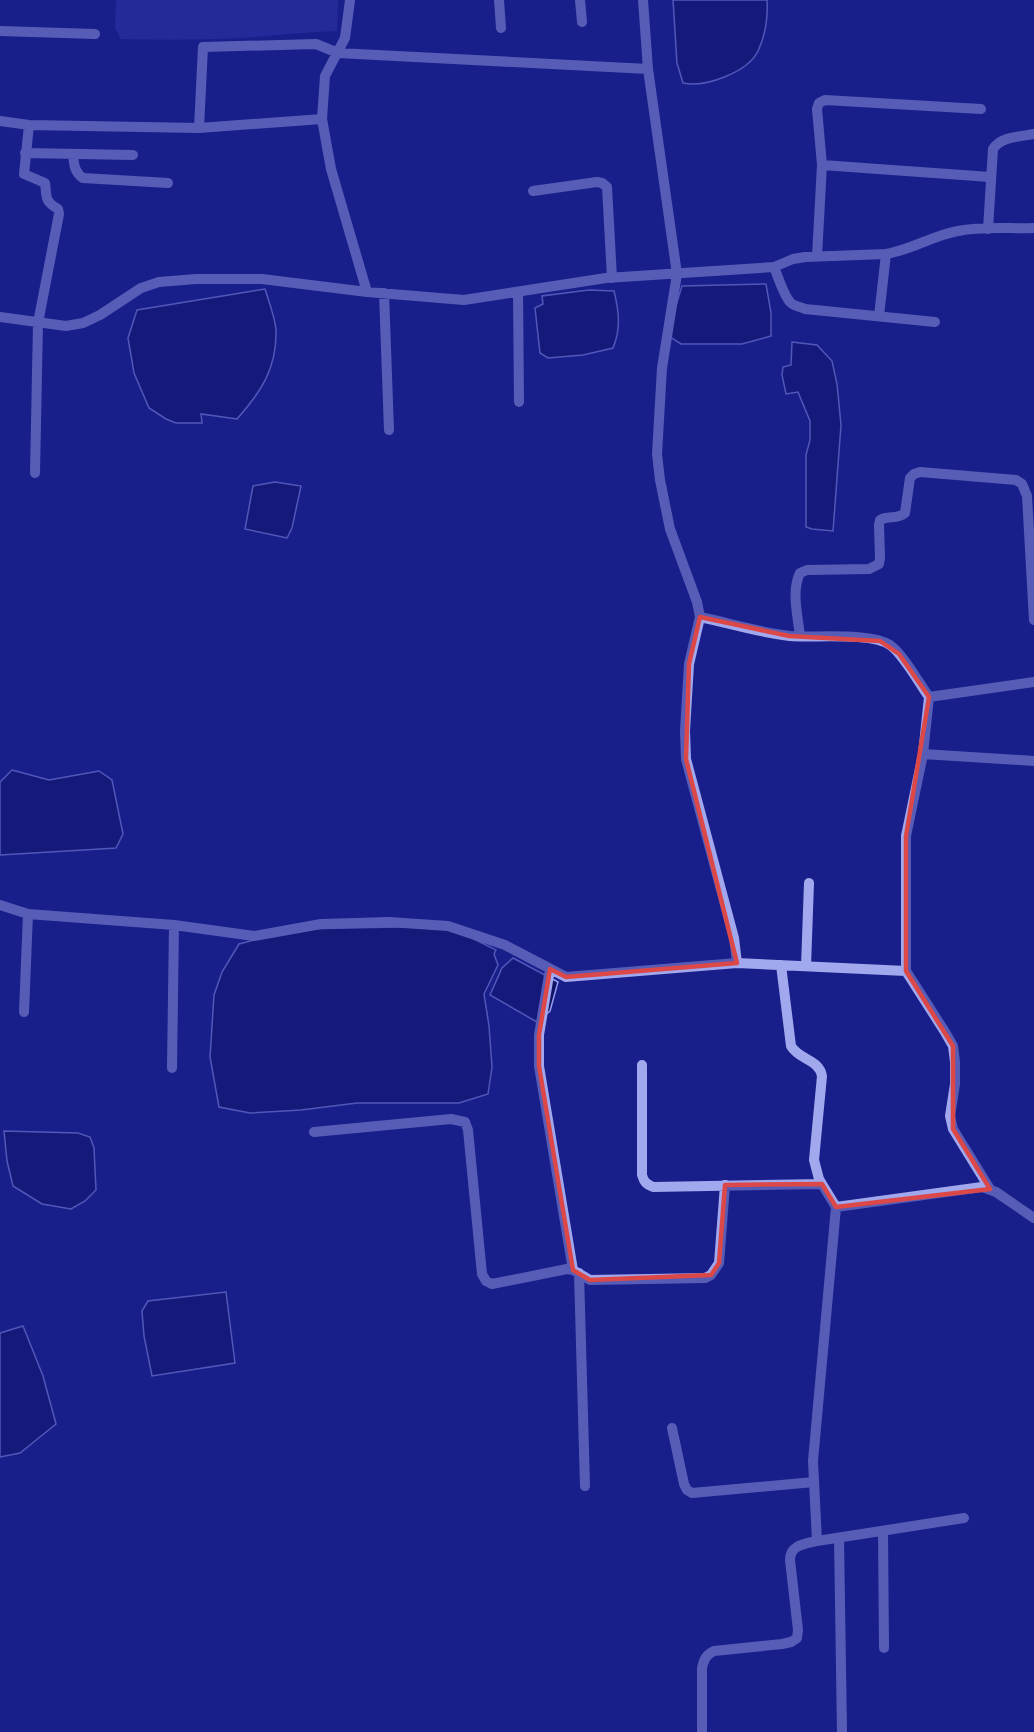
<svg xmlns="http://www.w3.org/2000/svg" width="1034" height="1732" viewBox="0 0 1034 1732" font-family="'Work Sans',sans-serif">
  <rect width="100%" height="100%" fill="#191f8a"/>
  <path fill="#2f38aa" d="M116 0H338L337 31C305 32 273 36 241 38 201 40 161 40 121 39L115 28Z"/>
  <path fill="#101467" stroke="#959cf0" stroke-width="1.5" d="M673 0H767C768 17 765 36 758 51 748 72 705 88 683 83L677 63Z
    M766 284 771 313V336L742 344H681L667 335 682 286Z
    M265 289C269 302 275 317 276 330 277 368 261 392 237 419L201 414 202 423H176L166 419 149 408 134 373 128 338 137 310Z
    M589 290 614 291C619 311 621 329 613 348L583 355 548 358 540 353 535 308 543 304 542 296Z
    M792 342 817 345 832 361 837 384 841 425 833 531 812 529 806 527V455L810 440V421L798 392 786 394 782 375 783 367 791 365Z
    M275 482 301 486 292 528 287 538 245 529 253 486Z
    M12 770 49 780 99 771 112 780 123 834 116 848 0 855V782Z
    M448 926 496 950 494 954 498 965 484 994 489 1026 492 1067 488 1094 459 1103H357L301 1110 250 1113 219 1107 210 1057 214 995 222 972 239 944 296 929Z
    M513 958 558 982 550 1011 537 1022 490 995 502 968Z
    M4 1131 78 1133 90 1137 94 1148 96 1190 85 1201 71 1209 42 1204 13 1186 7 1161Z
    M226 1292 235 1363 152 1376 144 1336 142 1311 148 1301Z
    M23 1326 43 1376 56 1424 20 1453 0 1457V1333Z"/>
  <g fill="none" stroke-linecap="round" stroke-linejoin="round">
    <path stroke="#a2a8ed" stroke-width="10" d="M350 0 345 38 325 76 322 119 331 169 367 292
      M499 0 501 28
      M580 0 582 22
      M643 0 648 69 677 274 662 368 657 454 660 480 670 529 697 602 700 617 689 664 685 731 686 759 734 938 737 963
      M0 31 95 34
      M0 121 29 125 199 128 322 119
      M29 125 24 174 45 183C47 197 44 201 58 209L59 214 38 323 35 473
      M199 128 203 47 316 44 338 53 648 69
      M25 153 133 155
      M73 154C74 164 74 172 83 178L168 183
      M822 165 990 177
      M533 191 597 182 602 183 607 187 612 278
      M988 229 993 149C1001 136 1020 137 1034 134
      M817 256 822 165 817 109 819 103 825 100 981 109
      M774 267C778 276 784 297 791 303 794 306 801 307 805 309L935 322
      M518 292 519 402
      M384 293 389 430
      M879 316 886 254
      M0 317 66 326 83 323 100 315 141 288 159 282 196 279H262L367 292 464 300 606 278 774 267 793 259 805 257 886 254C911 250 934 235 958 231 983 226 1009 229 1034 228
      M700 617C729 623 761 633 790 636 815 638 870 632 890 645 903 654 919 683 929 697L923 754 906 836V971L945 1032 953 1046 955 1062V1084L950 1116 953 1129 990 1189
      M800 636C798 617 791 591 800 573L807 570 869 569 879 564 880 558 879 525 880 520C889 515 897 520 905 513L910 478 914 474 920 472 1016 480 1022 484 1027 496 1034 620
      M929 697 1034 682
      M923 754 1034 761
      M0 905 28 914 174 925 254 936 321 924 389 922 448 926 505 945 566 977 737 963 906 971
      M781 965 791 1046C799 1060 819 1059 822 1076L814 1160 819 1179 836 1207 813 1461 817 1541
      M806 966 809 883
      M550 969 539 1035V1066L573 1270
      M24 1012 28 914
      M642 1065V1175C644 1182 646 1184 653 1187L822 1184
      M172 1068 174 925
      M314 1132 451 1119 465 1122 468 1130 482 1274 486 1281 492 1284 567 1269 573 1270 590 1280 705 1278 711 1275 719 1263 725 1185
      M836 1207 982 1187 996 1192 1034 1218
      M579 1273 585 1486
      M672 1428 684 1484 687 1490 692 1493 814 1482
      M883 1531 884 1648
      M839 1538 842 1732
      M702 1732V1668C704 1659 706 1655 714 1651L782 1644 791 1642 797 1638 798 1630 790 1560C790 1545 804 1544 817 1541L964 1518"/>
  </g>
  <path d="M0 0H1034V1732H0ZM700 617 789 636 880 641 899 654 929 697 906 836V971L953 1046V1129L990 1189 836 1207 822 1184 725 1185 719 1263 711 1275 590 1280 573 1270 539 1066V1035L550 969 566 977 737 963 686 759 689 664Z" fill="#191f8a" fill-opacity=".55" fill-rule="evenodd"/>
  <path fill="none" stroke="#dc4848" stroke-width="4.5" stroke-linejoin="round" d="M700 617 789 636 880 641 899 654 929 697 906 836V971L953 1046V1129L990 1189 836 1207 822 1184 725 1185 719 1263 711 1275 590 1280 573 1270 539 1066V1035L550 969 566 977 737 963 686 759 689 664Z"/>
</svg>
